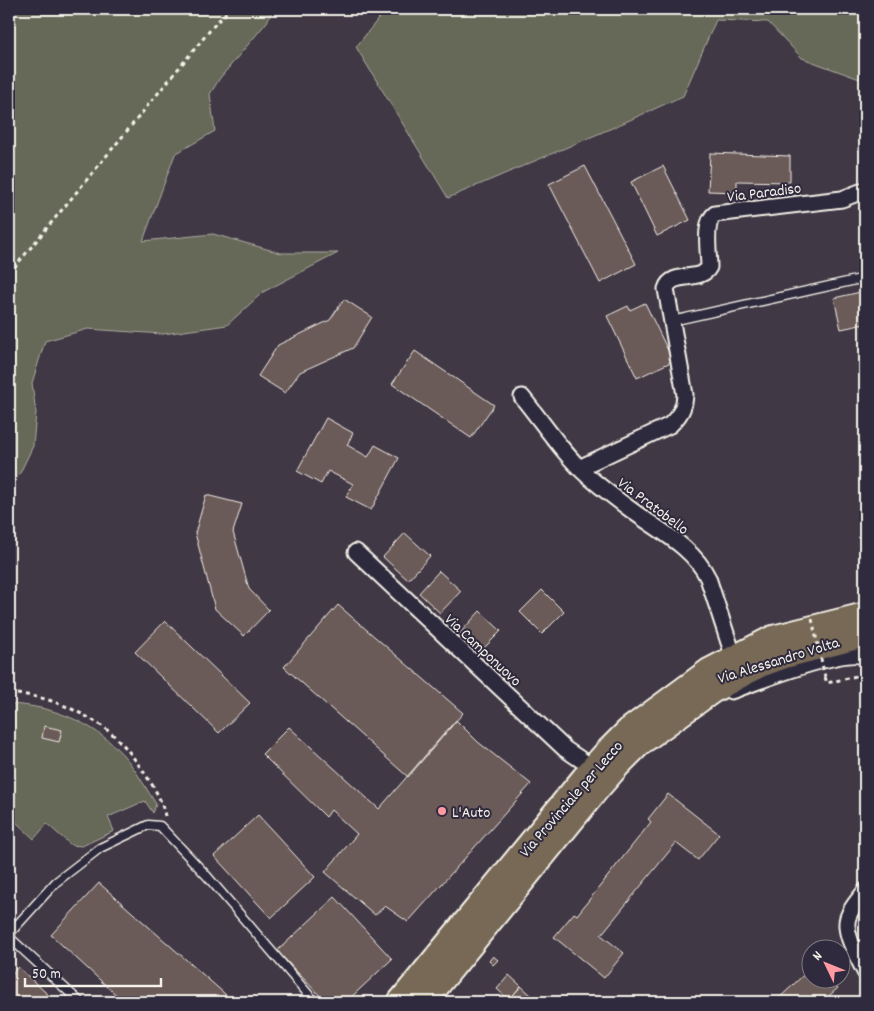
<svg xmlns="http://www.w3.org/2000/svg" width="874" height="1011" viewBox="0 0 874 1011" font-family="Dekko,sans-serif">
  <rect width="100%" height="100%" fill="#413845"/>
  <filter id="ink" filterUnits="userSpaceOnUse"><feTurbulence type="fractalNoise" baseFrequency=".02" numOctaves="2"/><feDisplacementMap in="SourceGraphic" scale="10" xChannelSelector="R" yChannelSelector="G"/><feConvolveMatrix kernelMatrix="1 2 1 2 8 2 1 2 1" color-interpolation-filters="sRGB"/></filter>
  <g filter="url(#ink)">
    <path fill="#666759" stroke="#adaca0" d="M9 9H273L267 22 220 78 210 94 215 131 175 154 143 241 213 234 281 253H338L263 292 227 325 163 334 88 329 45 341 32 383 36 413 33 446 20 473 9 488V344L11 336 9 334Z
      M386 9H865V81L802 58 768 22 716 20 683 96 612 128 448 198 356 47Z
      M9 704C55 706 99 724 129 762 139 775 147 790 156 804L153 813 145 801 108 817 114 831 82 846 71 845 47 824 34 839 15 821 9 827Z"/>
    <path fill="#6b5a58" stroke="#f4f1e8" d="M710 153 790 156V182L737 181V192L708 191Z
      M585 166 636 264 600 283 549 184Z
      M663 166 690 220 657 236 631 182Z
      M865 291V324L841 329 834 298Z
      M344 299 372 317 353 348 300 372 285 393 258 376 278 345 330 320Z
      M645 303 673 361 637 378 607 316 628 306 630 310Z
      M415 351 494 405 471 438 392 384Z
      M326 418 353 433 347 445 368 457 375 445 399 458 371 510 346 497 353 484 328 471 321 484 297 471Z
      M206 495 242 504 233 532 249 589 269 610 244 636 215 609 195 533Z
      M405 533 430 556 408 580 383 557Z
      M439 571 461 591 440 613 419 593Z
      M542 590 564 612 542 634 520 612Z
      M338 605 463 713 408 777 284 667Z
      M480 611 501 631 480 652 460 633Z
      M165 621 250 703 219 733 135 652Z
      M456 720 478 742 531 784 408 922 385 906 375 915 325 872 357 834 331 810 326 817 262 754 289 727 379 809Z
      M44 726 62 730 59 742 42 738Z
      M668 794 719 834 698 860 676 843 601 935 624 953 604 978 554 937 574 913 577 915 651 822 648 819Z
      M258 815 315 877 271 918 214 856Z
      M99 883 234 1002H124L51 935Z
      M335 897 392 959 346 1002H326L277 951Z
      M493 956 498 960 493 965 489 961Z
      M18 967 56 1002H9V977Z
      M812 967V978H829L838 988 822 1002H775Z
      M509 975 521 986 509 1000 497 989Z
      M521 986 539 1002H507Z"/>
    <g fill="none" stroke-linecap="round" stroke-linejoin="round">
      <g stroke="#f4f1e8" stroke-width="11">
        <path id="lane" d="M672 321 865 278
          M9 934 56 882 100 848 148 825 160 826 207 876 315 1002
          M9 937 80 1002
          M861 1002 865 999"/>
      </g>
      <g stroke="#f4f1e8" stroke-width="19">
        <path id="street" d="M522 397C544 424 563 454 589 477 603 489 619 501 634 512 660 531 694 548 708 578L736 664
          M579 468 670 425C680 415 684 409 685 395L666 289C671 270 701 283 709 267 709 253 703 222 715 214L842 199 865 190
          M356 552 565 749 593 768 596 774
          M731 691C754 683 846 646 865 657
          M865 891C860 899 852 906 849 915 841 930 858 957 865 972"/>
      </g>
      <g stroke="#f4f1e8" stroke-width="28">
        <path id="primary" d="M400 1002 584 778 606 753 629 730 709 671 773 638 865 615
          M424 1002 597 789 618 765 640 743 712 691 760 665 785 656 865 635"/>
      </g>
      <path stroke="#f4f1e8" stroke-width="3" stroke-dasharray="4 4" stroke-linecap="butt" d="M9 274 216 23 230 9
        M825 677 827 683 865 674
        M9 694C43 693 85 712 111 733 124 744 134 758 143 771 153 785 162 800 165 816"/>
      <use href="#lane" stroke="#2f2a3d" stroke-width="8"/>
      <use href="#street" stroke="#2f2a3d" stroke-width="15"/>
      <use href="#primary" stroke="#776954" stroke-width="24"/>
      <path stroke="#f4f1e8" stroke-width="3" stroke-dasharray="4 4" stroke-linecap="butt" d="M812 619 825 677"/>
    </g>
  </g>
  <circle fill="#ff9aa2" stroke="#2f2a3d" stroke-width="2" cx="442" cy="811" r="5"/>
  <g text-anchor="middle" stroke-width="4" stroke-linejoin="round" paint-order="stroke">
    <g font-size="16" fill="#f4f1e8" stroke="#2f2a3d">
      <text transform="translate(764 191) rotate(-7)" y="6">Via Paradiso</text>
      <text transform="translate(654 505) rotate(37)" y="6">Via Pratobello</text>
      <text transform="translate(484 649) rotate(43)" y="6">Via Camponuovo</text>
      <text transform="translate(778 659) rotate(-17)" y="6">Via Alessandro Volta</text>
      <text transform="translate(570 798) rotate(-49)" y="6">Via Provinciale per Lecco</text>
    </g>
    <g font-size="16" fill="#f4f1e8" stroke="#2f2a3d" text-anchor="start">
      <text x="452" y="817">L'Auto</text>
    </g>
  </g>
  <rect width="874" height="1011" fill="none" stroke="#2f2a3d" stroke-width="30"/>
  <rect x="15" y="15" width="844" height="981" fill="none" stroke="#f4f1e8" stroke-width="2" filter="url(#ink)"/>
  <g transform="translate(826 964) rotate(313)"><circle r="24" fill="#2f2a3d" stroke="#7e7a81"/>
  <path d="M0-4L9 19L0 12L-9 19Z" fill="#ff9aa2"/>
  <text y="-8" font-size="14" font-weight="bold" text-anchor="middle" fill="#f4f1e8">N</text>
  </g>
  <path d="M25 978v8h136v-8" fill="none" stroke="#f4f1e8" stroke-width="2.5"/>
  <text x="32" y="978" font-size="15" fill="#f4f1e8" stroke="#2f2a3d" stroke-width="4" paint-order="stroke">50 m</text>
</svg>
